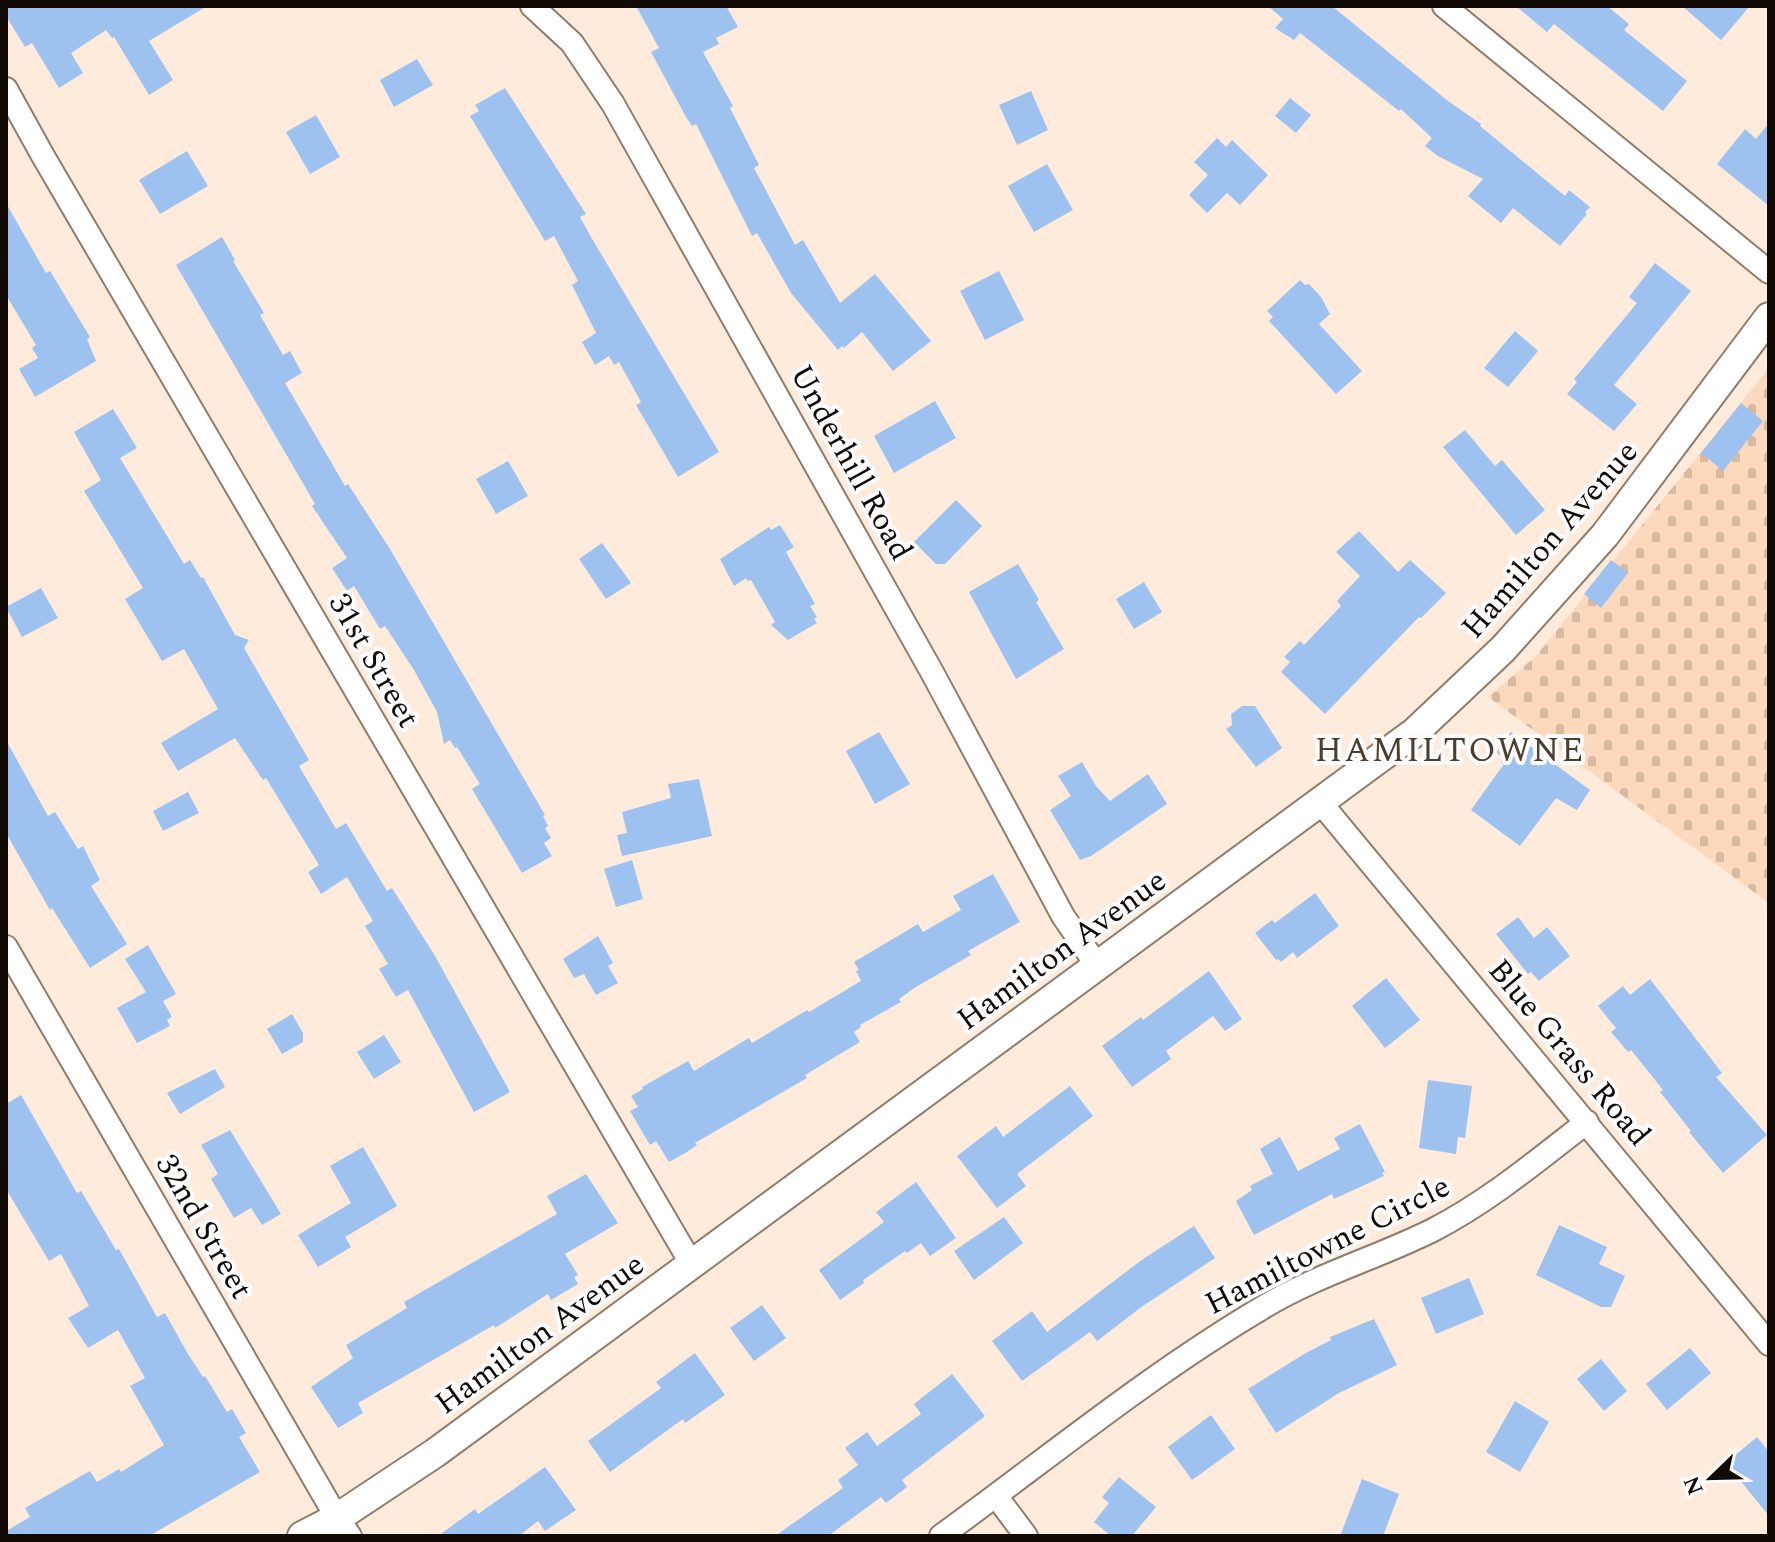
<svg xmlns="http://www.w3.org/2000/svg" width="1775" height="1542" viewBox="0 0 1775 1542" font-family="Spectral,serif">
  <defs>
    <pattern id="cemetery-stones" width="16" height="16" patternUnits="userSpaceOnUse" patternTransform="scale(2)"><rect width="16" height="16" fill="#fcd9bc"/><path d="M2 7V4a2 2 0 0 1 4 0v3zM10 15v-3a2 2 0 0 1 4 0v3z" fill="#d7b9a0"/></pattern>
  </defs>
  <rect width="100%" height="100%" fill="#feebdc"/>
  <path fill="url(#cemetery-stones)" d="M1769 368V903L1488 697 1537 655Z"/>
  <path fill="#9ec2f0" d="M6 6H207L149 41 173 80 149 95 114 37 112 38 106 30 71 53 83 73 59 88 32 43 25 47 6 16Z
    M636 6H726L738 27 716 38 719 44 703 52 733 106 730 108 759 165 754 168 795 245 803 240 840 303 875 274 931 341 893 371 862 332 844 348 842 346 838 350 791 293 757 233 752 236 696 124 692 126 686 117 651 52 659 48Z
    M1268 6H1332L1448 101 1481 124 1480 126 1565 196 1569 190 1590 207 1585 212 1587 214 1560 246 1513 208 1501 223 1468 196 1483 179 1438 156 1425 146 1432 138 1401 109 1399 111 1300 33 1294 40 1275 28 1283 19Z
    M1516 6H1607L1629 24 1624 30 1687 81 1663 111 1554 24 1547 32Z
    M1682 6H1750L1721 40Z
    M417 59 433 85 394 107 380 80Z
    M505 88 586 214 580 217 591 237 719 452 678 477 636 405 641 402 619 362 614 365 609 356 595 365 582 342 596 333 572 285 578 281 554 236 545 241 470 116 479 111 475 105Z
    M1031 91 1048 130 1017 145 999 105Z
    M1290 98 1311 115 1296 133 1275 116Z
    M316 115 340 157 310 174 286 132Z
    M1769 123V206L1717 164 1745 129 1756 139Z
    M1217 138 1226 147 1232 140 1268 175 1240 205 1227 193 1207 213 1189 195 1208 175 1194 162Z
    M187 151 208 186 160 214 139 180Z
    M1047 164 1073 210 1034 232 1008 186Z
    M6 203 46 273 50 271 90 337 87 339 96 361 35 397 19 369 38 358 32 348 36 345 6 295Z
    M222 237 235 260 233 261 264 313 260 315 283 355 290 351 302 373 285 383 345 486 348 484 390 549 545 815 543 816 548 826 545 828 551 838 544 843 552 856 522 873 472 789 480 784 457 747 455 748 450 740 444 744 437 712 414 670 385 626 380 629 354 586 347 591 332 568 347 558 312 506 315 504 176 265Z
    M1655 263 1691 291 1614 385 1637 404 1614 431 1567 394 1577 382 1574 379 1637 303 1629 297Z
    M999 271 1024 320 985 340 960 291Z
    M1300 280 1305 285 1309 284 1321 297 1330 314 1319 324 1362 371 1336 394 1269 321 1273 317 1267 311Z
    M1515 331 1538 351 1508 387 1484 368Z
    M935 401 956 438 894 473 874 436Z
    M1741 403 1763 421 1723 471 1701 453Z
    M113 409 137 448 120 458 184 564 190 560 201 578 203 577 235 635 249 640 244 648 309 760 299 766 336 829 346 823 387 891 392 888 435 956 510 1092 474 1112 408 990 396 997 379 969 388 964 365 926 373 921 347 877 321 894 308 872 319 865 266 778 263 780 235 738 178 771 161 743 218 709 184 649 162 661 125 599 143 588 84 491 101 480 74 432Z
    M1465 430 1495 466 1502 460 1545 510 1516 535 1443 447Z
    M508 461 528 496 496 514 476 479Z
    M956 500 982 526 945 564H936L914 542Z
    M780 525 794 547 786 552 815 604 810 606 817 617 814 619 817 623 788 640 771 625 775 622 751 580 748 581 746 578 734 586 720 559 769 527 771 530Z
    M1359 531 1398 572 1410 560 1446 593 1421 618 1419 617 1325 714 1281 672 1290 662 1284 657 1300 641 1304 645 1341 606 1337 601 1360 576 1336 552Z
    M602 543 631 583 606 599 579 559Z
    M1611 560 1628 573 1601 608 1584 594Z
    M1018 564 1039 600 1036 602 1064 649 1016 679 969 592Z
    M1144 582 1162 612 1134 629 1116 599Z
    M41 588 58 618 22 637 6 607Z
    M1242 706H1255L1282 748 1256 767 1226 729 1232 725 1231 714Z
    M879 732 910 784 875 804 846 751Z
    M1511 732 1590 790 1577 810 1556 798 1520 846 1471 810 1504 764 1501 762 1503 758 1496 752Z
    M6 740 48 816 55 812 78 849 83 846 100 880 91 886 127 944 90 968 52 908 50 910 6 833Z
    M1082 762 1096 786 1110 801 1148 774 1167 804 1091 856 1080 860 1050 810 1071 796 1058 776Z
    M699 779 712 836 622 856 617 835 627 833 622 812 671 798 668 784Z
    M188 792 199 813 163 831 153 811Z
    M632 860 643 899 616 907 604 869Z
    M993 874 1020 922 968 951 971 955 916 987 899 999 901 1002 860 1025 861 1027 854 1032 860 1042 805 1075 807 1078 695 1143 697 1145 687 1152 669 1162 656 1141 650 1145 630 1111 638 1107 631 1096 643 1089 642 1087 688 1061 694 1071 749 1038 752 1043 807 1010 809 1012 861 981 856 971 859 970 854 962 918 924 923 932 961 910 953 896Z
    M1315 893 1339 926 1297 958 1293 952 1281 962 1278 959 1276 960 1255 933 1272 920 1275 923Z
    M1518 917 1534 938 1547 927 1570 956 1539 981 1531 972 1528 974 1496 934Z
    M598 936 613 963 608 966 618 983 596 995 584 974 574 978 563 959Z
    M148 945 176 994 163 1001 172 1017 167 1020 170 1026 137 1043 117 1008 146 992 125 959Z
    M1209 971 1242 1019 1225 1031 1213 1016 1166 1051 1171 1059 1132 1087 1102 1046 1141 1017 1143 1020Z
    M1386 978 1420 1020 1385 1048 1352 1006Z
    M1650 979 1722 1073 1716 1077 1767 1135 1723 1173 1689 1132 1691 1131 1660 1092 1663 1090 1631 1050 1628 1052 1611 1032 1616 1028 1598 1006 1623 986 1630 995Z
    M292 1014 303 1033V1042L282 1054 267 1029Z
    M384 1035 401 1062 374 1079 357 1052Z
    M215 1069 225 1087 180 1114 167 1093Z
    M1428 1080 1472 1086 1465 1138 1458 1137 1456 1154 1419 1148Z
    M1070 1086 1093 1116 1017 1174 1026 1186 997 1208 957 1156 996 1126 1003 1137Z
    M21 1095 77 1193 81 1191 116 1250 119 1249 157 1317 165 1313 188 1354 203 1377 205 1376 227 1412 232 1409 246 1433 239 1437 260 1472 149 1536H6V1531L30 1517 25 1508 90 1471 97 1482 119 1469 121 1472 164 1445 130 1386 145 1378 118 1330 88 1348 68 1318 89 1306 61 1254 49 1261 6 1189V1104Z
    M1360 1124 1385 1172 1382 1173 1384 1176 1334 1199 1332 1194 1254 1235 1236 1201 1252 1190 1250 1186 1273 1174 1260 1149 1280 1137 1298 1171 1340 1149 1334 1138Z
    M230 1130 281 1214 262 1225 251 1208 234 1218 211 1179 218 1174 201 1145Z
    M363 1147 397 1206 345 1237 351 1247 318 1267 298 1235 351 1203 330 1166Z
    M586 1174 618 1223 565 1254 578 1275 574 1277 578 1284 551 1300 548 1294 495 1328 494 1325 358 1403 363 1413 338 1428 311 1387 353 1358 346 1345 407 1308 404 1302 557 1214 547 1196Z
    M916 1182 956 1238 930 1256 921 1243 907 1253 905 1251 863 1280 864 1283 840 1300 819 1270 884 1222 876 1212Z
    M1004 1217 1023 1243 974 1280 954 1251Z
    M1559 1225 1607 1247 1599 1264 1625 1276 1611 1307H1601L1536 1275Z
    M1194 1226 1215 1258 1140 1308 1097 1341 1090 1332 1022 1381 992 1341 1032 1311 1047 1332 1143 1259Z
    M1469 1278 1484 1314 1436 1334 1421 1298Z
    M762 1305 786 1338 754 1361 730 1328Z
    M1374 1319 1397 1365 1339 1393 1276 1433 1248 1389 1304 1354 1331 1340 1330 1337Z
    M1690 1348 1711 1373 1667 1410 1646 1384Z
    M695 1353 725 1395 685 1423 683 1419 610 1472 588 1441 661 1388 656 1382Z
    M1601 1359 1627 1391 1604 1411 1577 1379Z
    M952 1374 985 1416 902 1480 907 1487 886 1503 881 1497 828 1536H775L843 1488 838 1480 858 1465 845 1448 867 1432 877 1446 921 1414 914 1404Z
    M1515 1401 1549 1422 1520 1472 1486 1452Z
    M1211 1415 1235 1449 1192 1480 1168 1447Z
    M1757 1437 1769 1452V1516L1726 1463Z
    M545 1467 576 1510 545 1531 538 1521 519 1536H438L475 1509 478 1514Z
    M1119 1477 1156 1507 1132 1536H1111L1094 1522 1109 1503 1102 1497Z
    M1362 1479 1399 1494 1383 1536H1340Z"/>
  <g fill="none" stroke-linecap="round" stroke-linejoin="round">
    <g stroke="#907c6b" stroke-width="26">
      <path id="minor" d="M532 6 572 43 613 104 933 674 1063 916 1096 964
        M1444 6 1769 272
        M6 89 43 156 691 1263
        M1320 802 1769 1344
        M6 947 337 1518 350 1536
        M996 1496 1026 1536
        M941 1536C1047 1459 1149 1375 1262 1308 1316 1275 1377 1258 1433 1230 1489 1201 1538 1160 1587 1122"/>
    </g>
    <g stroke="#907c6b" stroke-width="32">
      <path id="tertiary" d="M302 1536 337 1518 435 1453 1415 732 1503 649 1605 535 1769 317"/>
    </g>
    <use href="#minor" stroke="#fff" stroke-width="22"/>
    <use href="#tertiary" stroke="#fff" stroke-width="28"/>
  </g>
  <g text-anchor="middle" stroke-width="8" stroke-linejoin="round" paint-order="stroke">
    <g font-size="32" fill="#110a05" stroke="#fcfcfc">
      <text transform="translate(852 462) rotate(61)" y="11">Underhill Road</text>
      <text transform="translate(1549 539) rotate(-49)" y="11">Hamilton Avenue</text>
      <text transform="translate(375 660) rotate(60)" y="11">31st Street</text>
      <text transform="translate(1061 949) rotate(-36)" y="11">Hamilton Avenue</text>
      <text transform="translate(1570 1052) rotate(50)" y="11">Blue Grass Road</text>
      <text transform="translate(205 1226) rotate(60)" y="11">32nd Street</text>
      <text transform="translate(1327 1244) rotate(-27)" y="11">Hamiltowne Circle</text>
      <text transform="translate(539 1333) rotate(-36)" y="11">Hamilton Avenue</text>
    </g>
    <g font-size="34" letter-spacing="2" fill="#4e3c2d" stroke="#fcfcfc">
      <text x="1450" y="761">HAMILTOWNE</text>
    </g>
  </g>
  <rect width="1775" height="1542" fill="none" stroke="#110a05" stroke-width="16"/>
  <g transform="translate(1711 1478) rotate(247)" stroke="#fcfcfc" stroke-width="6" paint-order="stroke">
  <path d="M0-6L14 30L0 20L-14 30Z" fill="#110a05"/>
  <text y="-12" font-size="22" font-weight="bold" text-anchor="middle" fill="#110a05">N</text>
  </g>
</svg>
